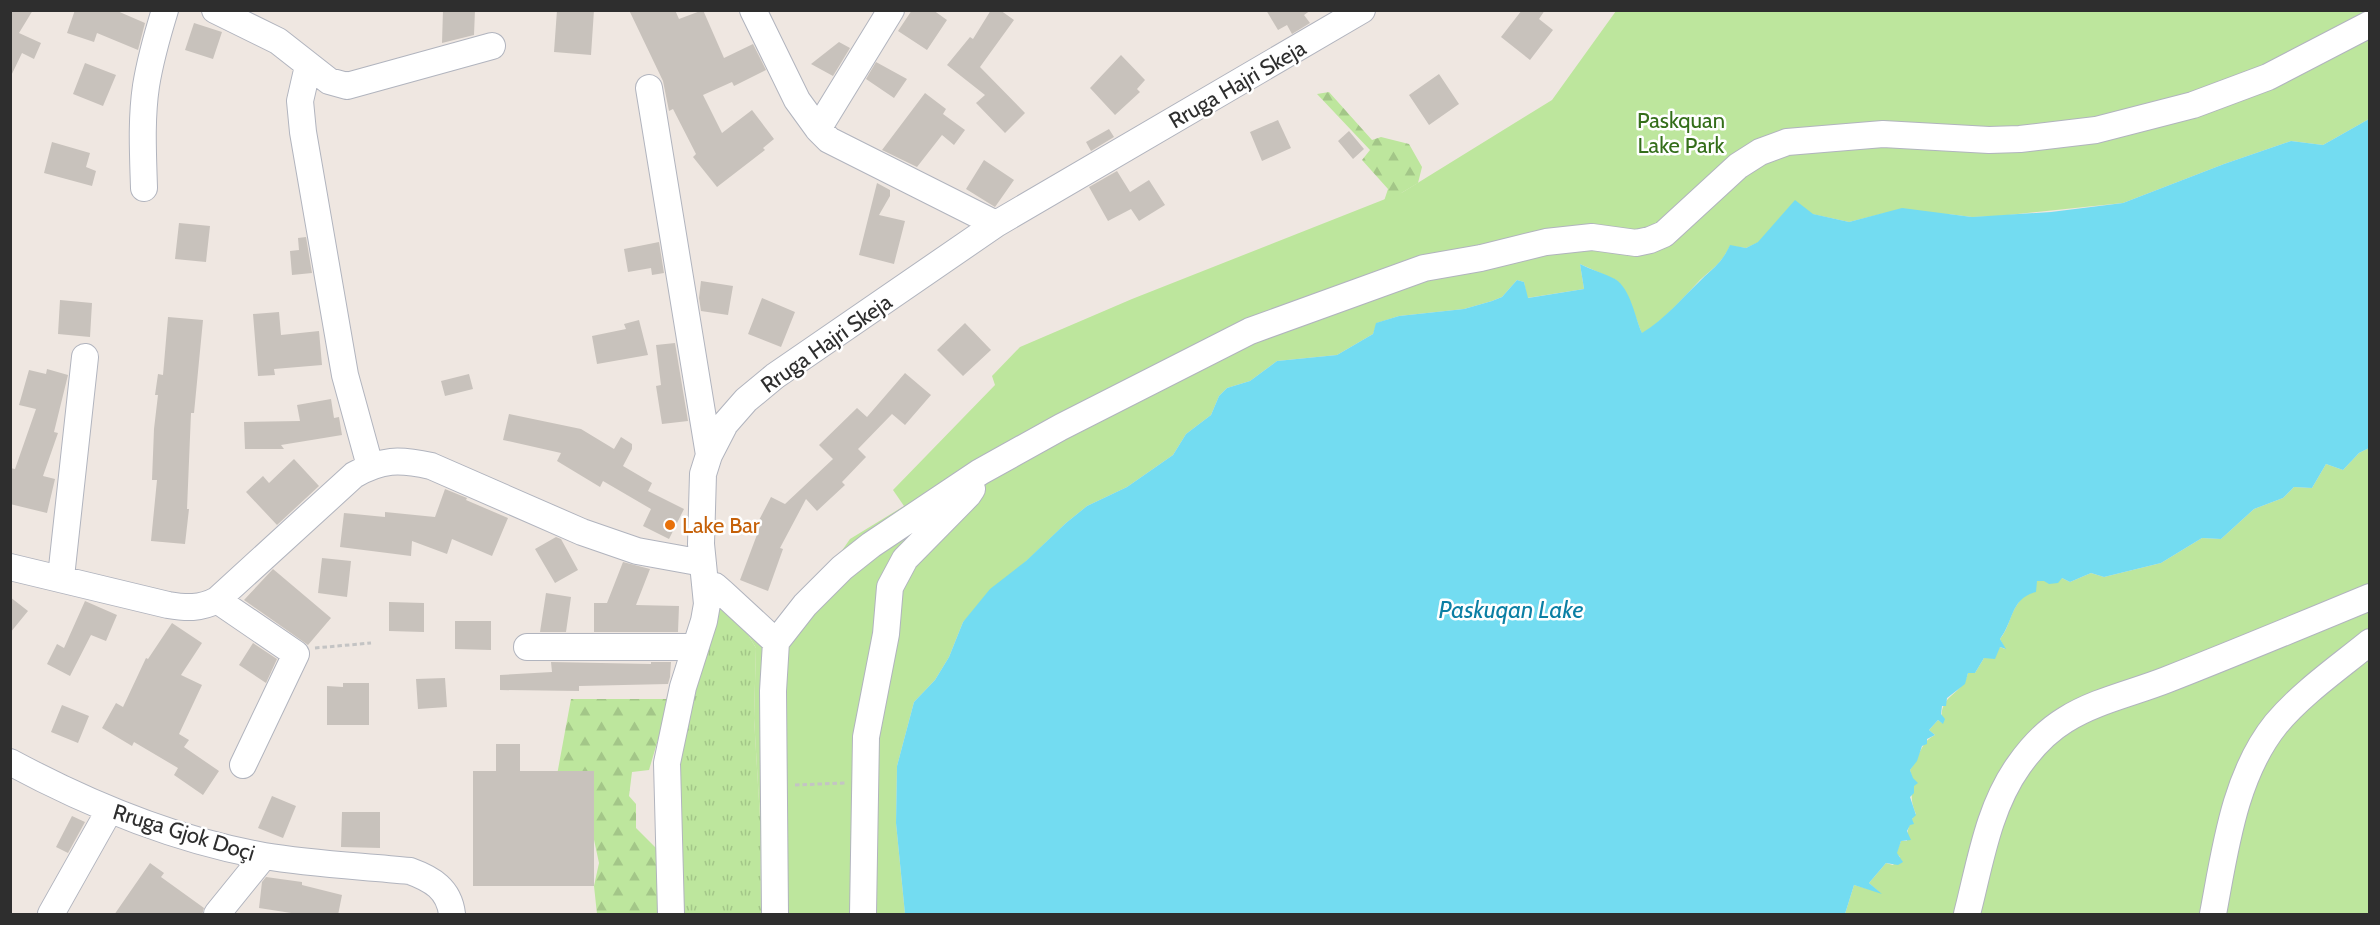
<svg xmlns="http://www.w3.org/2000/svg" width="2380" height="925" viewBox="0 0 2380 925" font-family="Cabin,sans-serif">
  <defs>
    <pattern id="grass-tufts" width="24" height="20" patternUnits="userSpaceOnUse" patternTransform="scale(1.5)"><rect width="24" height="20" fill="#bde69d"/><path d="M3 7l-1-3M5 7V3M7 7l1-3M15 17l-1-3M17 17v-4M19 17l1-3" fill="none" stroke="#a3c688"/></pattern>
    <pattern id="forest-firs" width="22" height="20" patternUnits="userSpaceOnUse" patternTransform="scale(1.5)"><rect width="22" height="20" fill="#bde69d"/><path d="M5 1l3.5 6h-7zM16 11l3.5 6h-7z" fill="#a3c688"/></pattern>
  </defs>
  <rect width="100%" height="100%" fill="#efe7e1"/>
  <path fill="url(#grass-tufts)" d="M720 604 738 618 756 648 754 718 760 818 761 914H680L676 756 701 659Z"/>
  <path fill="url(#forest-firs)" d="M1329 92 1372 140 1381 137 1409 144 1422 167 1418 183 1383 204 1388 189 1362 160 1370 150 1317 94Z
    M571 699H670L649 770 632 772 629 796 636 804V828L657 849 659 914H597L594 886 599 863 583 788 557 775Z"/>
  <path fill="#bde69d" d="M1616 11H2369V119L2323 145 2291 141 2224 164 2123 203 1999 216 1972 217 1948 214 1885 213 1849 222 1812 214 1772 228 1759 242 1746 248 1730 246C1720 265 1715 266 1700 280 1681 300 1665 319 1642 334L1629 299 1616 280 1580 264 1584 289 1527 298 1524 282 1517 280 1502 297 1492 301 1464 309 1399 316 1377 323 1373 334 1337 355 1277 361 1250 381 1227 388 1219 396 1211 415 1186 434 1173 455 1127 487 1087 506 1066 523 963 622 949 657 935 680 914 702 897 766 896 823 905 914H761L760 818 754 718 756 648 738 618 771 626 784 621 818 585 850 539 904 506 893 490 995 385 992 376 1020 347 1132 299 1403 192 1552 100Z
    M2369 448V914H1845L1854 885 1879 892 1869 883 1886 863 1893 865 1900 857 1896 853 1901 841H1907C1907 831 1909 821 1916 814 1907 794 1916 787 1910 770 1920 757 1920 742 1935 735L1929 730 1938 720 1942 723C1938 693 1962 697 1968 673H1975L1984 658 2000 647 2005 649 2000 639C2008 629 2009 619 2015 608 2021 598 2030 589 2037 581L2062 578 2070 582 2091 573 2104 577 2161 563 2202 538 2221 539 2254 509 2283 498 2294 487 2312 488 2326 464 2343 470 2359 453Z"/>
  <path fill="#73dcf1" d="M2369 119V448L2359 453 2343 470 2326 464 2312 488 2294 487 2283 498 2254 509 2221 539 2202 538 2161 563 2104 577 2091 573 2070 582 2062 578 2058 583 2049 584 2044 581H2037L2036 592C2010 599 2014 621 2000 639L2006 649 2000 647 1995 659 1984 658 1975 673H1968L1965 684 1947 698 1946 706H1942L1941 714 1945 719 1943 724 1938 720 1929 730 1935 735 1927 739V744L1922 746 1917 761 1910 770 1913 778 1918 783 1914 786V793L1910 797 1916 815 1912 819 1914 824 1910 825 1907 831 1911 840 1901 841 1897 853 1903 862 1898 865 1886 863 1869 883 1882 894 1854 885 1845 914H905L896 823 897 766 914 702 935 680 949 657 963 622 990 589 1026 561 1066 523 1087 506 1127 487 1173 455 1186 434 1211 415 1219 396 1227 388 1250 381 1277 361 1337 355 1373 334 1376 323 1399 316 1464 309 1492 301 1502 297 1517 280 1524 282 1528 298 1584 289 1580 264C1591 270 1604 273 1615 279 1631 289 1635 318 1642 333 1665 319 1681 299 1701 280 1715 266 1721 264 1730 245L1746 248 1758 242 1795 200 1813 214 1849 222 1902 208 1972 217 2051 212 2123 203 2224 164 2291 141 2323 145Z"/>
  <path fill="#c8c2bc" d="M10 10H33L19 33 41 43 34 59 22 53 10 78Z
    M75 10H115L145 23 138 50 97 33 94 42 67 33Z
    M443 10H475L474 35 442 43Z
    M557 10H594L591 55 554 52Z
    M629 10H675L679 19 703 10 724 58 753 44 766 70 734 86 732 82 703 95 722 133 752 110 774 139 763 148 765 150 717 187 693 157 696 154 673 109 669 111 663 81Z
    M912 10H933L947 20 927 50 898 31Z
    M991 10H1000L1014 20 980 67 1025 113 1005 133 976 103 985 95 947 65 970 37 973 39Z
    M1266 10H1311L1304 15 1310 23 1292 34 1287 25 1278 30Z
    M1522 10H1545L1539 19 1553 30 1530 60 1501 37Z
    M194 23 222 32 213 59 185 50Z
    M839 42 850 48 833 76 811 64Z
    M1121 55 1145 80 1137 89 1140 92 1115 115 1090 88Z
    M876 62 907 79 894 98 866 79Z
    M85 63 116 75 103 106 73 94Z
    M1439 74 1459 104 1429 125 1409 95Z
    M925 93 946 109 943 114 965 130 954 145 942 135 917 167 882 150Z
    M1278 120 1291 148 1262 161 1250 132Z
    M1109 129 1114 137 1091 151 1086 142Z
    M1349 131 1364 149 1353 159 1338 141Z
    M52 142 90 153 86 167 96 171 92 186 44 173Z
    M984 160 1014 180 995 207 966 189Z
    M1117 171 1130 192 1149 180 1165 205 1139 221 1131 209 1108 221 1089 187Z
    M877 183 890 190V196L879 215 905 221 894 264 859 255Z
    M179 223 210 226 206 262 175 259Z
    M306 237 312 273 292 275 290 251 299 250 298 238Z
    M659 242 664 273 652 275 651 268 628 272 624 249Z
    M701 281 733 286 728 315 701 311 699 298Z
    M762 298 795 312 781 347 748 334Z
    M60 300 92 303 90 337 58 334Z
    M279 312 281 335 319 331 322 365 274 369 275 375 258 376 253 314Z
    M168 317 203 320 194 413H191L187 509H189L185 544 151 541 157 480H152L154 429 158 395H155L158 374 163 375Z
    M639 320 648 355 597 364 592 336 626 329 624 324Z
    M965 323 991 350 963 376 937 350Z
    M675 343 688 421 662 424 656 386 661 385 656 345Z
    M47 369 68 375 54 432 58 433 43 476 55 479 47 513 10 504V468L15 469 36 409 19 405 29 370 46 374Z
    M905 373 931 395 905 425 892 414 858 449 866 457 842 482 845 485 817 511 806 499 780 548 783 549 768 591 740 580 761 524 758 522 771 497 785 504 833 459 819 445 857 408 867 417Z
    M469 374 473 389 445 396 441 381Z
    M331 399 334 418 339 417 342 435 281 445 284 449H245L244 422 300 421 297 405Z
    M509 414 581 429 614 449 621 437 632 444V449L623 466 652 483 648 491 684 509 669 539 643 526 651 509 603 481 600 487 557 461 561 453 503 440Z
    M294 459 319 486 277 525 246 492 263 476 269 483Z
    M445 489 467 498 466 500 508 518 492 556 452 539 447 554 412 541 411 556 340 547 344 513 385 517V512L435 517Z
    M556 537 561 539 578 570 555 583 535 549Z
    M322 558 351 561 347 597 318 593Z
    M623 562 650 569 636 605 679 606 678 632H594V603H607Z
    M273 569 331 618 308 645 244 600Z
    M546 593 571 597 566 632H540Z
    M10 597 28 611 10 633Z
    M85 601 117 615 106 641 91 635 70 676 47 664 57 644 64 648Z
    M389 602 424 603V632L389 631Z
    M455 621H491V650L455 649Z
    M172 623 202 643 181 675 202 685 179 734 189 740 184 747 219 771 203 795 174 775 178 768 134 742 132 746 102 728 116 703 123 707 146 658 148 659Z
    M253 643 277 659 266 683 239 665Z
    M551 662 651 664V662H671L670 677 668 684 579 686V691L500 690V675L552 672Z
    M445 678 447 707 418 709 416 679Z
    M343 683H369V725H327V686L343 687Z
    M62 705 89 716 78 743 51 732Z
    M496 744H520V771H594V886H473V771H496Z
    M272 796 296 806 283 838 258 828Z
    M342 812H380V848L341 847Z
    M72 816 85 822 68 853 56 847Z
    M150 863 164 873 161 877 204 908 202 915H114Z
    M266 877 302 882V885L342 895 338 915H304L259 908 262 882Z"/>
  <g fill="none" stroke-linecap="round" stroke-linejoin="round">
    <g stroke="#b1b4be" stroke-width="28">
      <path id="minor" d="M215 10 278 41 329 81 347 86 492 46
        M753 10 797 100 818 129 829 140 996 224
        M308 66 300 101 303 132 345 375 370 466
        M649 88 709 455
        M818 129 891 10
        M144 188C143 154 141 120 146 86 150 61 157 36 165 10
        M10 567 168 605C186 608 200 609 217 600L354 475C382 459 399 459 431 466L582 532 637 551 703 563
        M61 577 85 357
        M705 585 715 586 723 593 776 642 773 691 775 914
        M217 600 296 654 243 765
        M776 642 805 605 842 568 871 545 980 472 1061 427 1250 331 1424 268 1481 258 1546 242 1592 237 1636 243 1650 240 1664 234 1738 166 1760 152 1787 142 1883 134 1989 140 2020 139 2096 130 2193 105 2268 77 2370 24
        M527 647H695
        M10 762C90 805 175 840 264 856 312 864 361 866 410 871 432 879 449 889 452 914
        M51 914 109 811
        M217 914 264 856
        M671 914 667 763 683 687 704 621 707 604 701 544 703 474 709 455 725 424 746 400 775 376 996 224 1362 10
        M863 914 866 737 886 634 890 587 905 559 968 495 972 489
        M1967 914C1980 864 1988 808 2019 765 2031 748 2047 731 2065 720 2095 701 2133 693 2166 680 2235 653 2302 625 2370 597
        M2213 914C2225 851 2234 776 2276 724 2302 693 2338 668 2370 642"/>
    </g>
    <path stroke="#c4c4c4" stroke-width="3" stroke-dasharray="4.5 3" stroke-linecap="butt" d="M315 648 371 643
      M795 785 845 783"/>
    <use href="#minor" stroke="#fff" stroke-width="26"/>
  </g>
  <circle fill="#e8710a" stroke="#fff" stroke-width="2" cx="670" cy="525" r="6"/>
  <g text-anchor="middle" stroke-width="5" stroke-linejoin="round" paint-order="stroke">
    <g font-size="22" fill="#2e2e2e" stroke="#fff">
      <text transform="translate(1237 84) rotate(-30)" y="8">Rruga Hajri Skeja</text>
      <text transform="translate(826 343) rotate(-35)" y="8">Rruga Hajri Skeja</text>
      <text transform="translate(184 832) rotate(17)" y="8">Rruga Gjok Doçi</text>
    </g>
    <g font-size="22" fill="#346e1a" stroke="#fff">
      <text x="1681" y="128">Paskquan<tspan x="1681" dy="25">Lake Park</tspan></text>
    </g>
    <g font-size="22" fill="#c56008" stroke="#fff" text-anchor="start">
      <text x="682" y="533">Lake Bar</text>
    </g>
    <g font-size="24" font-style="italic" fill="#0b7fa4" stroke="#fff">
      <text x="1511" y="618">Paskuqan Lake</text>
    </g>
  </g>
  <rect width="2380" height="925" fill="none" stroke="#2e2e2e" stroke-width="24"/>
</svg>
